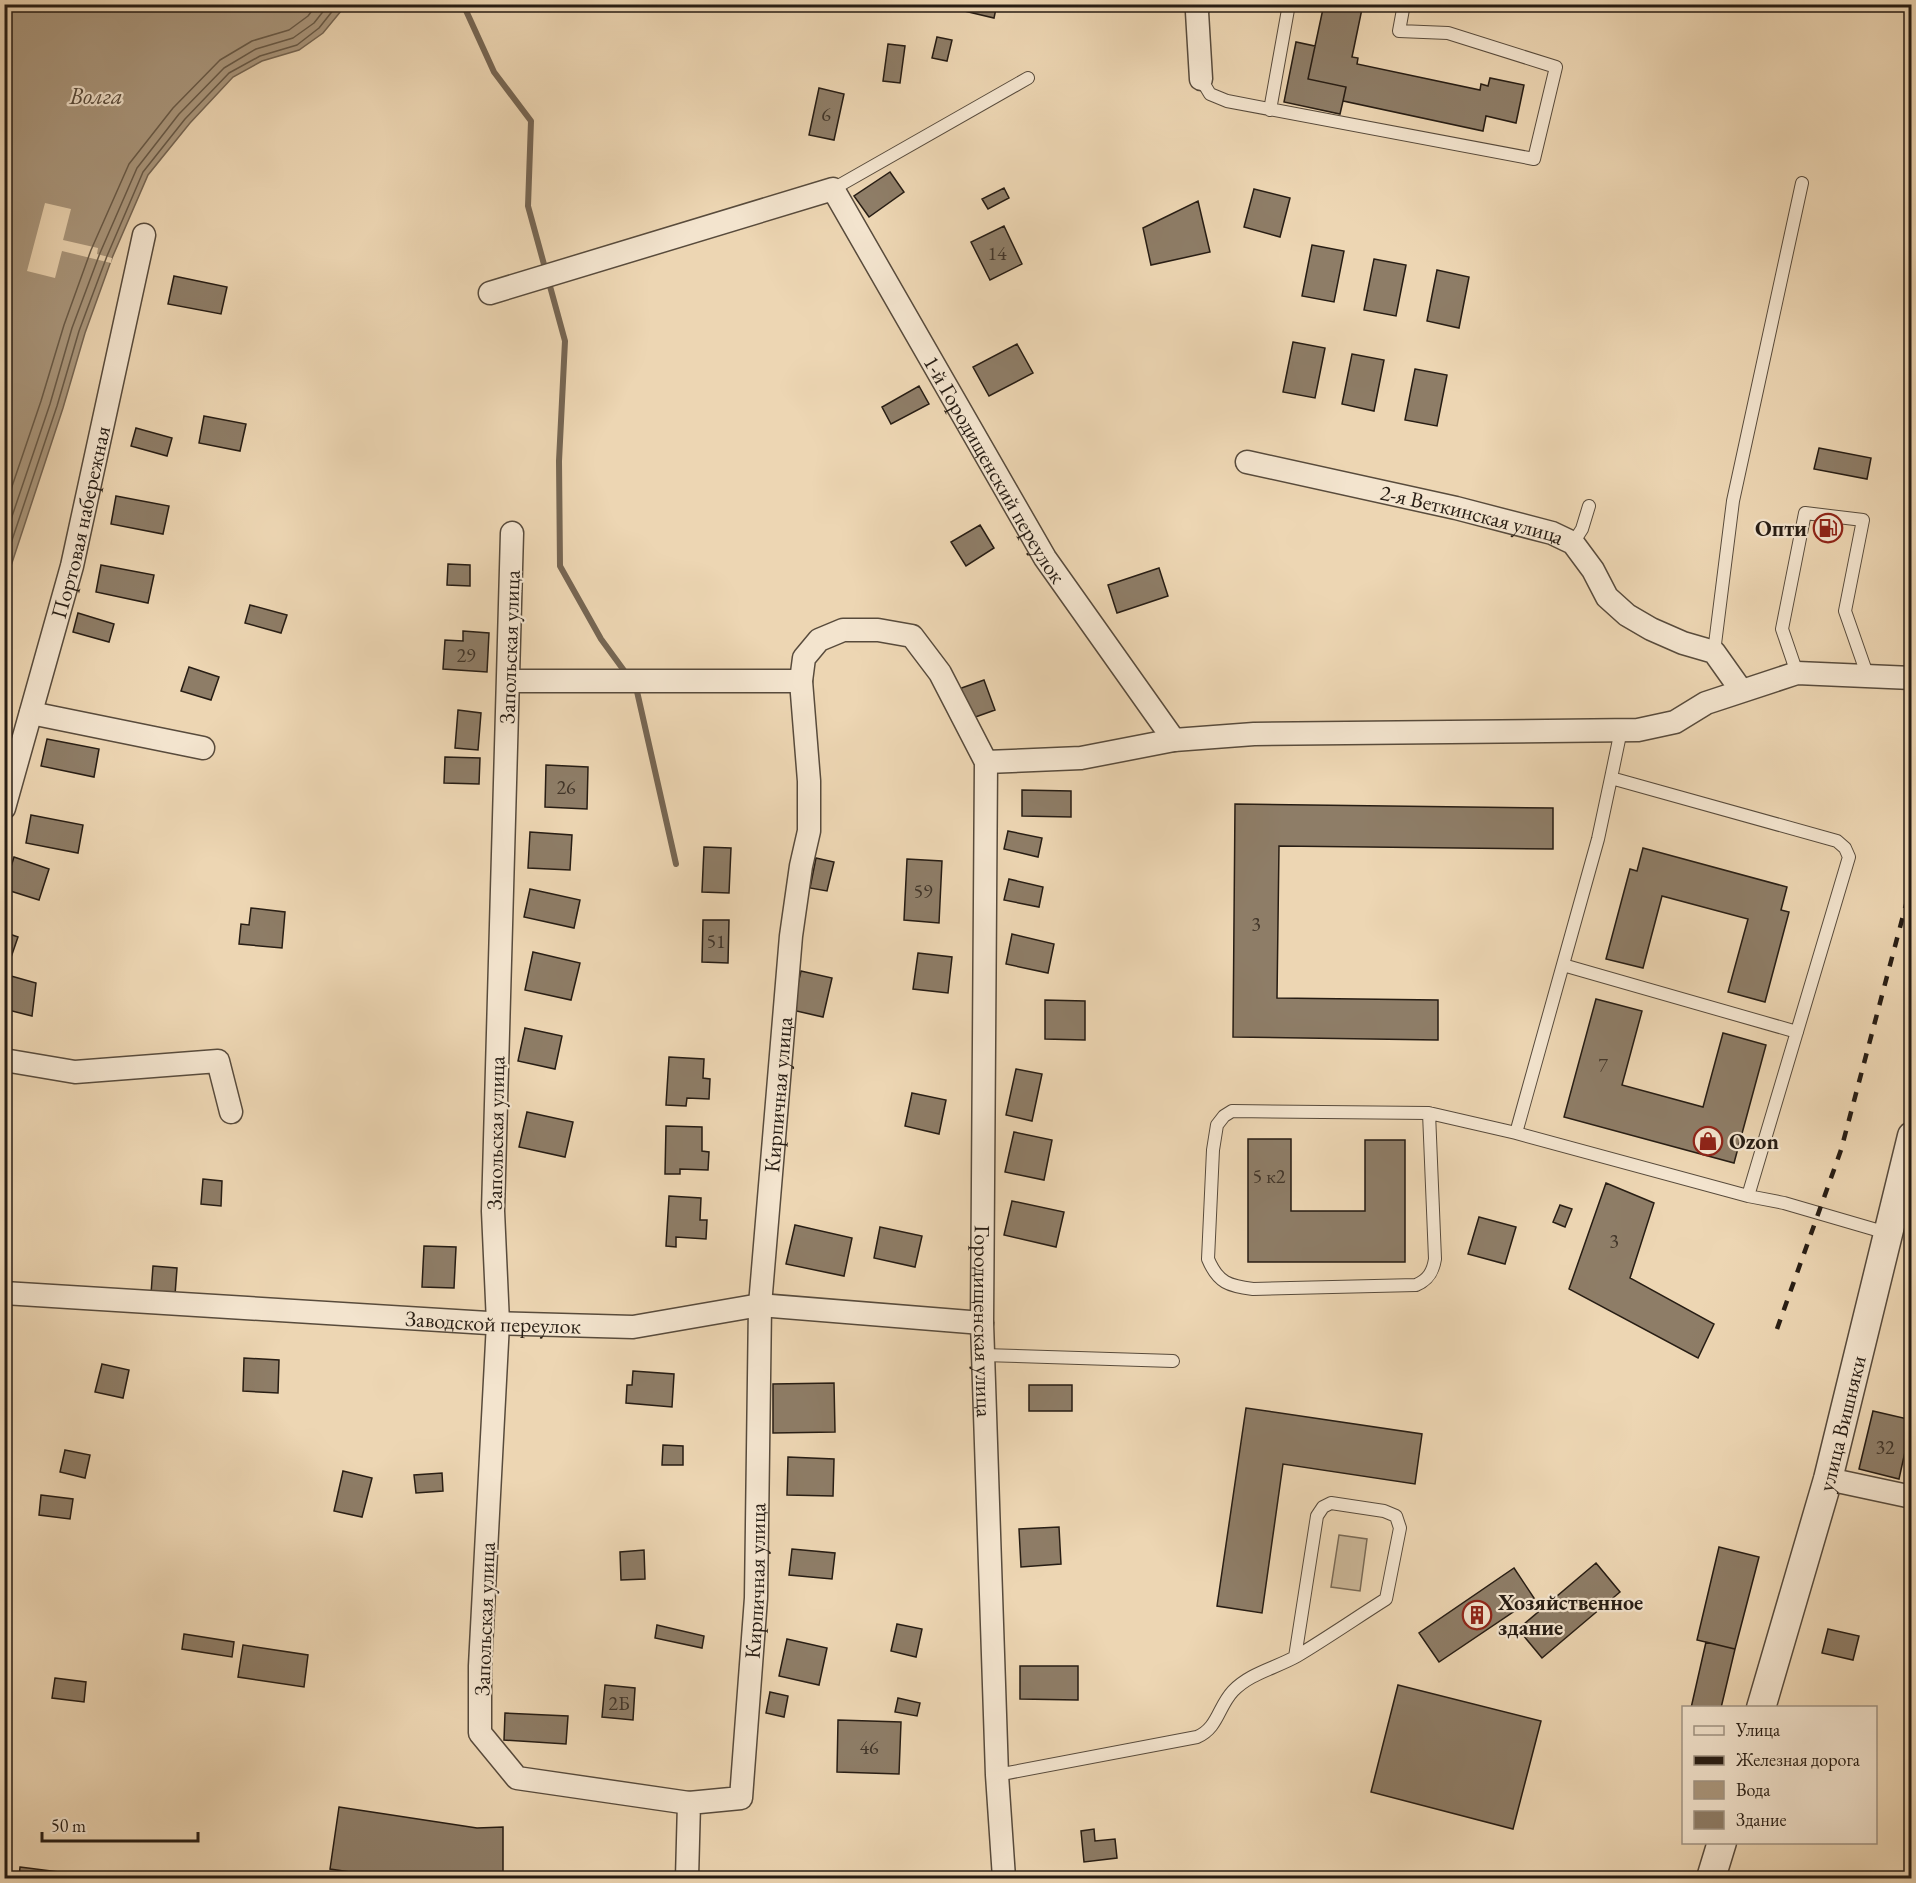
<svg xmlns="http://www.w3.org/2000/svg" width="1916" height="1883" viewBox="0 0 1916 1883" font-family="'EB Garamond',serif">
  <rect width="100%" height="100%" fill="#edd6b3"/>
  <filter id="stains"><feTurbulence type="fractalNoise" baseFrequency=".00333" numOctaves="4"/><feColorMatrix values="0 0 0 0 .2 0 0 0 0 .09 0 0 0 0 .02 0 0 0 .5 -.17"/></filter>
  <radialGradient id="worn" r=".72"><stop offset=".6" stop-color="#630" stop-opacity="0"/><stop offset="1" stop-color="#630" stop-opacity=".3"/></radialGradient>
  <path fill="#cbb798" stroke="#796a56" stroke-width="1.5" d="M1339 1535 1367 1539 1360 1591 1331 1587Z"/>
  <path fill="#aa977d" stroke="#766653" stroke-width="1.5" d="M5 5H346L323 33 299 50 262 61 233 77 190 123 148 175 112 258 85 333 63 408 5 584Z"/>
  <path fill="#edd6b3" d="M45 203 71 209 63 240 98 248 97 254 112 258 111 263 62 251 55 278 27 271Z"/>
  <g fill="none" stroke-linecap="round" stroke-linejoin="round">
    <path stroke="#685a48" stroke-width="1.5" d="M4 510 41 401 64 325 91 250 129 164 173 108 220 60 252 41 289 30 308 16 317 4
      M4 540 50 404 72 328 100 253 137 168 179 114 224 68 256 49 293 38 314 23 329 4
      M4 564 57 406 79 331 107 256 143 172 185 119 229 73 260 56 297 45 319 28 338 4"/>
    <path stroke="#766653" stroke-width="6" d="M463 4 494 72 531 121 528 206 565 341 559 461 560 566 601 639 628 676
      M636 687 676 864"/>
  </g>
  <path fill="#8e7d67" stroke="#271d14" stroke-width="1.5" d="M966 4H997L994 18 964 11Z
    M1324 4H1363L1352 57 1358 58 1357 64 1480 90 1481 84 1488 86 1490 78 1524 85 1516 123 1486 116 1483 131 1343 101 1346 87 1308 79Z
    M1324 4H1363L1352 57 1358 58 1357 64 1480 90 1481 84 1488 86 1490 78 1524 85 1516 123 1486 116 1483 131 1343 101 1340 114 1284 102 1296 42 1315 46Z
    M937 37 952 40 947 61 932 58Z
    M888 44 905 46 900 83 883 81Z
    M819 88 844 94 834 140 809 135Z
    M890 172 904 192 869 217 854 196Z
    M1004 188 1009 198 988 209 982 199Z
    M1254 189 1290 198 1280 237 1244 227Z
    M1198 201 1210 252 1151 265 1143 228Z
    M1004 226 1022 264 990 280 971 242Z
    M1312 245 1344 251 1334 302 1302 296Z
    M1374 259 1406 265 1396 316 1364 310Z
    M1437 270 1469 277 1459 328 1427 321Z
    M174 276 227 287 221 314 168 304Z
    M1293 342 1325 348 1315 398 1283 392Z
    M1017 344 1033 373 989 396 973 367Z
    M1352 354 1384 360 1374 411 1342 404Z
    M1415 369 1447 375 1437 426 1405 420Z
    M919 386 929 404 891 424 882 407Z
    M204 416 246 424 240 451 199 443Z
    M136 428 172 438 167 456 131 446Z
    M1819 448 1871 458 1867 479 1814 469Z
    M116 496 169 506 163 534 111 524Z
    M980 525 994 548 966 566 951 542Z
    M448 564 470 565V586L447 585Z
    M101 565 154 575 148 603 96 592Z
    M1159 568 1168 596 1117 613 1108 585Z
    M250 605 287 615 281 633 245 623Z
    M78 613 114 624 109 642 73 632Z
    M463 631 489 633 487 672 443 669 445 640 463 641Z
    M189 667 219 677 211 700 181 691Z
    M984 680 995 710 967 720 956 690Z
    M458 710 481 713 478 750 455 748Z
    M47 739 99 749 94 777 41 766Z
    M445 757 480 758 479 784 444 783Z
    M546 765 588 767 587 809 545 807Z
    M1022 790 1071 791V817L1022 816Z
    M1235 804 1553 808V849L1279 846 1277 998 1438 1000V1040L1233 1037Z
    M31 815 83 825 78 853 26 843Z
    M1008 831 1042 838 1038 857 1004 849Z
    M530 832 572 835 570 870 528 868Z
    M704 847 731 848 729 893 702 892Z
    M1643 848 1787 887 1781 910 1789 912 1765 1002 1728 992 1748 919 1662 896 1643 968 1606 959 1630 869 1637 871Z
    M14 857 49 869 39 900 4 889Z
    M816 858 834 862 827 891 810 888Z
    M907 859 942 861 939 923 904 920Z
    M1009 879 1043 887 1039 907 1004 900Z
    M530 889 580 900 574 928 524 917Z
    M251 908 285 912 282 948 239 944 241 924 249 925Z
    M703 920H729L728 963 702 962Z
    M4 932 18 937 8 966 4 965Z
    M1012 934 1054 944 1048 973 1006 964Z
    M533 952 580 963 571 1000 525 990Z
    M918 953 952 957 948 993 913 989Z
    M801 971 832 978 823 1017 792 1010Z
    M4 974 36 983 32 1016 4 1009Z
    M1596 999 1642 1011 1622 1085 1703 1107 1723 1033 1766 1045 1734 1163 1564 1117Z
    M1045 1000 1085 1001V1040L1045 1039Z
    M525 1028 562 1036 555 1069 518 1061Z
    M669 1057 704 1059 703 1078 710 1079 709 1099 687 1098 686 1106 666 1105Z
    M1016 1069 1042 1074 1032 1121 1006 1115Z
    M912 1093 946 1100 939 1134 905 1126Z
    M527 1112 573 1122 565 1157 519 1147Z
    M666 1126 702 1127V1151L709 1152 708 1170 680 1169V1174H665Z
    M1014 1132 1052 1140 1044 1180 1005 1172Z
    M1248 1139H1291V1211H1365V1140H1405V1262H1248Z
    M203 1179 222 1181 221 1206 201 1204Z
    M1606 1183 1654 1203 1630 1278 1714 1324 1698 1358 1569 1289Z
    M669 1196 701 1198 700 1220H707L706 1239 676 1237V1247L666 1246Z
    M1012 1201 1064 1212 1056 1247 1004 1235Z
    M1560 1205 1572 1209 1565 1227 1553 1222Z
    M1479 1217 1516 1227 1505 1264 1468 1254Z
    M795 1225 852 1238 844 1276 786 1264Z
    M880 1227 922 1236 915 1267 874 1258Z
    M424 1246 456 1247 454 1288 422 1287Z
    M153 1266 177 1268 175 1295 151 1294Z
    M244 1358 279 1360 278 1393 243 1391Z
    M102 1364 129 1370 123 1398 95 1392Z
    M633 1371 674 1374 672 1407 626 1403 627 1385H632Z
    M834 1383 835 1432 773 1433V1384Z
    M1029 1385H1072V1411H1029Z
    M1246 1408 1422 1434 1415 1484 1283 1464 1262 1613 1217 1606Z
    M1873 1411 1912 1420 1899 1479 1859 1469Z
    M663 1445 683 1446V1465H662Z
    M65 1450 90 1455 85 1478 60 1472Z
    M788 1457 834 1459 833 1496 787 1495Z
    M343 1471 372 1478 362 1517 334 1511Z
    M442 1473 443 1491 416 1493 414 1475Z
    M41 1495 73 1499 70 1519 39 1515Z
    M1059 1527 1061 1564 1021 1567 1019 1529Z
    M1719 1547 1759 1557 1735 1649 1697 1640Z
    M792 1549 835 1553 832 1579 789 1575Z
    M644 1550 645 1579 621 1580 620 1552Z
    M1596 1563 1620 1592 1542 1658 1518 1629Z
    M1514 1568 1534 1598 1439 1662 1419 1633Z
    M897 1624 922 1629 916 1657 891 1651Z
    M657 1625 704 1636 702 1648 655 1638Z
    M1828 1629 1859 1636 1853 1660 1822 1653Z
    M184 1634 234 1642 232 1657 182 1649Z
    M787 1639 827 1648 819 1685 779 1676Z
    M1706 1642 1735 1649 1721 1708H1691Z
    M243 1645 308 1655 304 1687 238 1677Z
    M1020 1666H1078V1700L1020 1699Z
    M55 1678 86 1682 84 1702 52 1698Z
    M605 1685 635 1688 633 1720 602 1717Z
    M1398 1685 1541 1721 1513 1829 1371 1792Z
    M770 1692 788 1696 784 1717 766 1713Z
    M898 1698 920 1703 917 1716 895 1712Z
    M505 1713 568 1716 566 1744 504 1740Z
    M838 1720 901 1722 899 1774 837 1772Z
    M339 1807 477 1828 503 1827V1878H391L330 1869Z
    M1094 1829 1095 1841 1115 1839 1117 1858 1084 1862 1081 1831Z
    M20 1867 106 1878H19Z"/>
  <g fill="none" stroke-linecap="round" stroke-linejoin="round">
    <g stroke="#584b3c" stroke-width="14">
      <path id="service" d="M1201 79 1210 94 1227 101 1534 159 1556 67 1448 33 1399 31 1404 4
        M1270 110 1289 4
        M833 189 1028 78
        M1573 543 1582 529 1589 506
        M1714 652 1733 501 1802 183
        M1797 673 1782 629 1805 513 1863 520 1845 611 1868 677
        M1611 778 1621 730
        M1563 965 1797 1032
        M1429 1113 1232 1111 1224 1116 1217 1125 1213 1150 1208 1259C1218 1283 1229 1286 1253 1289L1416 1285C1428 1280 1433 1272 1435 1259L1429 1113 1516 1133 1748 1196 1784 1203 1887 1233
        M1516 1133 1598 839 1611 778 1837 841 1845 848 1849 857 1748 1196
        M983 1355 1173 1361
        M997 1775 1197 1737C1218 1728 1218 1707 1233 1691 1250 1673 1276 1668 1297 1656 1327 1638 1356 1618 1386 1599L1400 1528 1396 1516 1384 1511 1331 1503 1323 1507 1317 1516 1295 1657"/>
    </g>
    <g stroke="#584b3c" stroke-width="25">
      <g id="minor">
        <path d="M1199 4 1197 12 1201 79"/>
        <path id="s1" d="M490 293 833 189 1045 558 1174 740"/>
        <path id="s2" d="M1247 462 1456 508 1552 533 1573 543 1593 570 1607 597 1627 615 1651 629 1683 643 1714 652 1741 690"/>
        <path d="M512 533 493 1211 498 1323 480 1666V1733L517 1778 689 1803"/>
        <path d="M509 681H801"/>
        <path d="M31 713 203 748"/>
        <path d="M986 762 1081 758 1174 740 1254 734 1638 730 1675 722 1706 703 1797 673 1912 678"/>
        <path id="s3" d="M4 808 72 566 144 235"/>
        <path d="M4 1060 75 1072 218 1061 231 1112"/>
        <path id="s4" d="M4 1293 488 1323 633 1327 760 1305 982 1323"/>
        <path d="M1828 1479 1912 1497"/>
        <path id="s5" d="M687 1878 689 1803 741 1798 756 1598 760 1305 791 936 801 866 809 831V781L801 681 804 658 819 640 843 630H878L912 636 940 673 986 762 982 1323 997 1775 1004 1878"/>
      </g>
    </g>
    <g stroke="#584b3c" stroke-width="31">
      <g id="tertiary">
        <path id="s6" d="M1761 1708 1828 1479 1912 1136"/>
        <path d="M1711 1878 1722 1842"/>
      </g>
    </g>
    <use href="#service" stroke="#f3e4ce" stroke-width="12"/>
    <use href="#minor" stroke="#f3e4ce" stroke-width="22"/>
    <use href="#tertiary" stroke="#f3e4ce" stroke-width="28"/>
    <path stroke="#271d14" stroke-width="4.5" stroke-dasharray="10 10" stroke-linecap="butt" d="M1777 1329 1841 1150 1912 882"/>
  </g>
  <defs>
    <g id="fuel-ring" transform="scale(1.5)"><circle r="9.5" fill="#f3e4ce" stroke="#8f2418" stroke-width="1.5"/><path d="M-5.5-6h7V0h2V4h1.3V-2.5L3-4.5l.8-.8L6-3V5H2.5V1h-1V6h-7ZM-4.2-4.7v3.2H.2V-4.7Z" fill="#8f2418"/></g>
    <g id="shop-ring" transform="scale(1.5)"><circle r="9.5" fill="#f3e4ce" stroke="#8f2418" stroke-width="1.5"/><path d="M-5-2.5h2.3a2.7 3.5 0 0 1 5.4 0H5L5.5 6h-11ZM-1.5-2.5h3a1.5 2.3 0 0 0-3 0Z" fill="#8f2418"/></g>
    <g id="building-ring" transform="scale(1.5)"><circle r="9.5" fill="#f3e4ce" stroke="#8f2418" stroke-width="1.5"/><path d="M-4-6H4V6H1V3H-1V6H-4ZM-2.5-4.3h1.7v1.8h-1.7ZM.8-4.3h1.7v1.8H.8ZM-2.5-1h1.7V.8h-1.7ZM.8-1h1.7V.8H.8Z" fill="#8f2418"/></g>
  </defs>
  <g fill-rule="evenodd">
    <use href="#fuel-ring" x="1828" y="528"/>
    <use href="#shop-ring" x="1708" y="1141"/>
    <use href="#building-ring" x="1477" y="1615"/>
  </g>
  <g text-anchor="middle" stroke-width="4.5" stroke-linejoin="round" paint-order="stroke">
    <g font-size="20" fill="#413529">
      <text x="826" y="121">6</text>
      <text x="997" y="260">14</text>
      <text x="466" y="662">29</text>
      <text x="566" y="794">26</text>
      <text x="923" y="898">59</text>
      <text x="1256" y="931">3</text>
      <text x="716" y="948">51</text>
      <text x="1603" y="1072">7</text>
      <text x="1269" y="1183">5 к2</text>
      <text x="1614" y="1248">3</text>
      <text x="1885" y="1454">32</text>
      <text x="619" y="1710">2Б</text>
      <text x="869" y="1754">46</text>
    </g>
    <g font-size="22" fill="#271d14" stroke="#f3e4ce">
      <text dy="8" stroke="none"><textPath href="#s1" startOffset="682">1-й Городищенский переулок</textPath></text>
      <text dy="8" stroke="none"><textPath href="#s2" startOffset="231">2-я Веткинская улица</textPath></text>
      <text dy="8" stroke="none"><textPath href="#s3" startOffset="296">Портовая набережная</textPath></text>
      <text transform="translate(509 647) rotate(-88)" y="8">Запольская улица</text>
      <text dy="8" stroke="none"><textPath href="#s5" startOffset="832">Кирпичная улица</textPath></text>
      <text transform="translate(495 1133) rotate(-89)" y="8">Запольская улица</text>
      <text dy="8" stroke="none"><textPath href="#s5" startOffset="2096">Городищенская улица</textPath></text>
      <text dy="8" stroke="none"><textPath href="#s4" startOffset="490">Заводской переулок</textPath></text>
      <text dy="8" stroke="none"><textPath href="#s6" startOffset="296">улица Вишняки</textPath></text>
      <text dy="8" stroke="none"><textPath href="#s5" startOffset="345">Кирпичная улица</textPath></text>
      <text transform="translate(484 1619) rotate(-88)" y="8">Запольская улица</text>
    </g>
    <g font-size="22" font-weight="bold" fill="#271d14" stroke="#f3e4ce" text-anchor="start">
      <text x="1807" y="536" text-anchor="end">Опти</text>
      <text x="1729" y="1149">Ozon</text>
      <text x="1498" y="1610">Хозяйственное<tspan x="1498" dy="25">здание</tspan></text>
    </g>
    <g font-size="24" font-style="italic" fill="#554839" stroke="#f3e4ce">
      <text x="96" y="104">Волга</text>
    </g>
  </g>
  <rect width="1916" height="1883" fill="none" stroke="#edd6b3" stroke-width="24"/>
  <rect x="6" y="6" width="1904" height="1871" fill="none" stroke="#271d14" stroke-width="3"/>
  <rect x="12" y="12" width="1892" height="1859" fill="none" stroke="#271d14" stroke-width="1.5"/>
  <rect x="1682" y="1706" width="195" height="138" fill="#f3e4ce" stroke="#a19484" stroke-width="1.5"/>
  <rect x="1694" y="1726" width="30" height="9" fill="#f3e4ce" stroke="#a19484" stroke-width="1.5"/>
  <text x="1736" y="1736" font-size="18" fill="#271d14">Улица</text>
  <rect x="1694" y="1756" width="30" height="9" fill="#271d14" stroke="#a19484" stroke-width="1.5"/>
  <text x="1736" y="1766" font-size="18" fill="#271d14">Железная дорога</text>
  <rect x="1694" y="1781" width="30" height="18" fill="#aa977d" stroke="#a19484" stroke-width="1.5"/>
  <text x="1736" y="1796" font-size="18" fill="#271d14">Вода</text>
  <rect x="1694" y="1811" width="30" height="18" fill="#8e7d67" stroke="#a19484" stroke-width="1.5"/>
  <text x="1736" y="1826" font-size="18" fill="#271d14">Здание</text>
  <path d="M42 1832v9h156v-9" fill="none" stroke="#271d14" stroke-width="3"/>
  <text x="51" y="1832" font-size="18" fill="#271d14" stroke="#f3e4ce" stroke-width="4.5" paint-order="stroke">50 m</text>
  <rect width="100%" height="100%" filter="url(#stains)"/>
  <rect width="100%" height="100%" fill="url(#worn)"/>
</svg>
